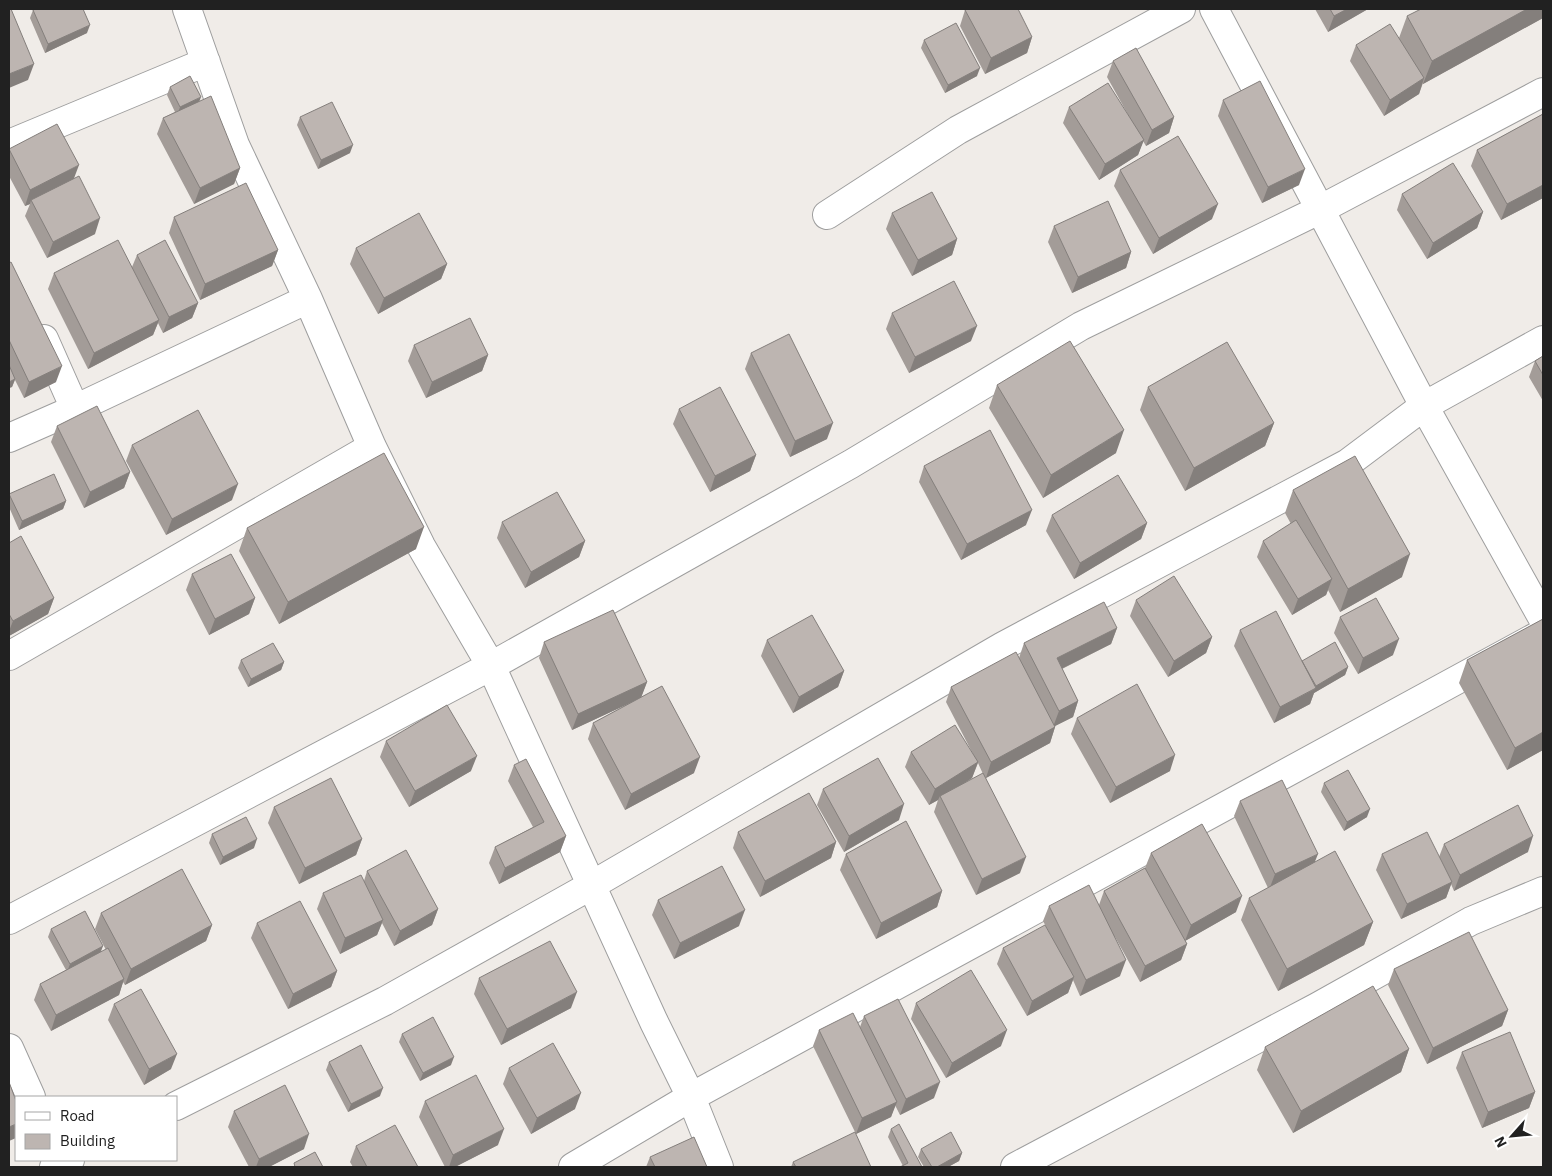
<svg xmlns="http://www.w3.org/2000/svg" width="1552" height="1176" viewBox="0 0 1552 1176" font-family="'IBM Plex Sans',sans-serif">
  <rect width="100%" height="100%" fill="#f0ece8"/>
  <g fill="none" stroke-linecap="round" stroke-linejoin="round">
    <g stroke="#9e9e9e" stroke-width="30">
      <path id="minor" d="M187 9 235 145 308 299 372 447 421 546 491 666 654 1022 691 1097 719 1167
        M1214 9 1424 406 1543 619
        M9 144 206 62
        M827 215 958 130 1181 9
        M44 339 75 409
        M9 438 75 409 308 299
        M9 656 372 447
        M9 920 491 666 851 464 1081 326 1319 210 1543 92
        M9 1048 31 1097
        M176 1106 385 1001 592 885 1003 646 1348 463 1424 406 1543 340
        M54 1167 70 1160
        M573 1167 691 1097 1543 633
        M1015 1167 1317 1007 1471 921 1543 891"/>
    </g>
    <use href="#minor" stroke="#fff" stroke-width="28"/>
  </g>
  <path fill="#a39c98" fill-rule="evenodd" d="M1315 9H1368L1328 32Z
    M1543 9V18L1423 84V83L1419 94 1384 116 1350 61 1356 45 1399 38 1407 16Z
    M33 10 87 33 45 53 30 18Z
    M965 10 1032 37 1027 53 985 74 960 26Z
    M924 40 977 76 945 93 921 48Z
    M1113 61 1174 117 1169 133 1146 146 1143 141 1138 155 1099 180 1063 123 1069 107 1131 120 1107 77Z
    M170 87 199 101 240 168 234 184 194 204 157 134 163 118 175 112 167 95Z
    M1223 100 1299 185 1262 203 1218 116Z
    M1543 114V198L1501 220 1471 166 1477 150Z
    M300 117 350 153 318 169 297 125Z
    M9 149 74 178 95 234 47 258 25 216 30 204 25 206 9 176Z
    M1120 170 1212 219 1153 254 1114 186Z
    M1402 194 1483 212 1477 228 1427 259 1397 210Z
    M892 213 957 239 952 255 912 276 886 229Z
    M174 217 278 250 272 266 200 300 169 233Z
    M1054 226 1131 252 1126 268 1072 293 1048 242Z
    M356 248 447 264 441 279 378 314 350 264Z
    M137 255 198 303 192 318 163 333 158 323 153 335 88 369 48 289 54 273 132 267Z
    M9 263 56 382 24 398 15 380 12 387 9 388Z
    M892 313 971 341 909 373 886 329Z
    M414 345 488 355 482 371 426 398 408 361Z
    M751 353 827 439 790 457 745 369Z
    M1543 356V401L1529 377 1535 361Z
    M997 385 1116 453 1043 498 989 408Z
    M1148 387 1274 423 1265 446 1185 491 1140 410Z
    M679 409 756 455 750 471 710 492 673 424Z
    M57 426 130 472 124 488 84 508 51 442Z
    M132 445 232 500 166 535 126 461Z
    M924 466 1026 525 961 560 919 482Z
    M1293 490 1402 577 1340 612 1328 590 1326 595 1292 615 1257 557 1263 541 1291 524 1285 513Z
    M9 494 66 501 63 509 19 530 9 507Z
    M1052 515 1147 523 1141 539 1074 579 1046 531Z
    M502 522 585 541 579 557 525 588 497 538Z
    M247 528 416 549 279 624 239 551Z
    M9 543 54 598 48 614 9 636Z
    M192 574 255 598 249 614 209 635 186 590Z
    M1136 600 1212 637 1206 653 1168 677 1130 616Z
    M1340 617 1393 655 1358 674 1334 633Z
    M1543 619V750L1507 770 1459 683 1467 660Z
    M1117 628 1111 644 1062 669 1078 701 1073 717 1055 726V727L1050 743 986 778 1020 873 976 895 934 812 938 800 929 805 905 767 911 752 974 756 946 702 951 687 1019 658 1024 643ZM978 763 983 774 965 783 972 778Z
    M1240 630 1302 661 1348 667 1345 675 1314 693 1310 704 1274 723 1234 646Z
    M767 640 844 671 838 687 793 713 761 656Z
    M544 642 647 682 641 697 694 773 625 810 588 739 593 723 632 702 572 730 539 658Z
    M241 660 284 662 281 670 248 687 238 668Z
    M1077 718 1170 771 1110 803 1071 734Z
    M386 741 471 771 409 807 380 757Z
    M514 765 566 836 560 852 499 884 489 863 495 847 533 827 508 781Z
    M1324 783 1367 817 1344 831 1321 792Z
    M823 789 899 820 844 852 817 805Z
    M1240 801 1315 862 1373 922 1364 945 1278 991 1241 920 1249 898 1268 888 1234 816Z
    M274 807 362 839 356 855 299 884 268 823Z
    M738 832 836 842 831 858 760 897 733 848Z
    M212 834 254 848 220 865 209 843Z
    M1444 844 1528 852 1454 891 1451 884 1446 898 1401 919 1376 870 1382 854 1439 857Z
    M1151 853 1236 912 1185 941 1187 944 1181 960 1140 982 1115 937 1120 976 1080 996 1073 980 1068 993 1027 1016 997 964 1003 948 1050 934 1043 921 1049 906 1099 905 1104 891 1145 868Z
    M846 854 942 891 937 907 876 939 840 870Z
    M367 871 438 909 432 925 394 946 382 923 377 935 340 954 317 909 323 893 364 881Z
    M658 900 739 926 674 959 652 915Z
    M101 913 212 925 206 941 125 985 123 982 119 995 51 1031 34 1000 40 984 66 970 48 937 51 929 101 952 106 950 95 929Z
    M257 923 337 971 331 987 288 1009 251 938Z
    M1394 969 1508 1010 1502 1026 1427 1064 1388 985Z
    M479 978 571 1008 501 1045 474 994Z
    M916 1003 1001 1046 946 1078 911 1019Z
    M114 1004 171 1069 144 1085 108 1020Z
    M864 1016 934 1098 900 1115 895 1105 891 1117 856 1134 813 1046 819 1030 860 1027Z
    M402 1034 451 1065 420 1081 399 1042Z
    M1265 1047 1409 1049 1401 1072 1293 1133 1257 1070Z
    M1462 1052 1535 1092 1529 1108 1482 1128 1456 1068Z
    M329 1062 380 1096 348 1112 326 1070Z
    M509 1068 575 1109 531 1134 503 1084Z
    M425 1101 498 1145 455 1167H445L419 1117Z
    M234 1111 304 1149 269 1167H249L228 1127Z
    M891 1129 922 1167 903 1166 888 1137Z
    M356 1146 418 1167H353L350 1162Z
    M921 1149 962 1153 959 1161 948 1167H924L918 1157Z
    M650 1157 707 1167H646Z
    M793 1162 871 1167H791Z"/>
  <path fill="#847f7c" d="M1347 9H1368L1328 32 1334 16Z
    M1527 9H1543V18L1423 84 1432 61Z
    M90 25 87 33 45 53 48 44Z
    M1032 37 1027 53 985 74 991 58Z
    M34 64 28 80 9 88V74Z
    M980 68 977 76 945 93 948 85Z
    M1424 78 1419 94 1384 116 1390 100Z
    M201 97 198 105 177 116 180 107Z
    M1174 117 1169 133 1146 146 1152 130Z
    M1144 140 1138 155 1099 180 1105 164Z
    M353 145 350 153 318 169 321 160Z
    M79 165 73 181 31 200 30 204 25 206 30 190Z
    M240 168 234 184 194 204 200 188Z
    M1305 169 1299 185 1262 203 1268 187Z
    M1543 185V198L1501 220 1507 204Z
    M1218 204 1212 219 1153 254 1159 238Z
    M1483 212 1477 228 1427 259 1433 243Z
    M100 218 95 234 47 258 53 242Z
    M957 239 952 255 912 276 918 260Z
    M278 250 272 266 200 300 205 284Z
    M1131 252 1126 268 1072 293 1078 277Z
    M447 264 441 279 378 314 384 298Z
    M198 303 192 318 163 333 169 317Z
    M159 320 153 335 88 369 94 353Z
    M977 326 971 341 909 373 915 357Z
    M488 355 482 371 426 398 432 382Z
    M62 366 56 382 24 398 29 382Z
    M15 379 12 387 9 388V382Z
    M833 423 827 439 790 457 795 441Z
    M1274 423 1265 446 1185 491 1194 468Z
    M1124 430 1116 453 1043 498 1051 475Z
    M756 455 750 471 710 492 715 476Z
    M130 472 124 488 84 508 90 492Z
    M238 484 232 500 166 535 172 519Z
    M66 501 63 509 19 530 22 521Z
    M1032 510 1026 525 961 560 967 544Z
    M1147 523 1141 539 1074 579 1080 563Z
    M424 527 416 549 279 624 288 602Z
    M585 541 579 557 525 588 531 572Z
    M1410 554 1402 577 1340 612 1348 589Z
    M1332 579 1326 595 1292 615 1298 599Z
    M54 598 48 614 9 636V631L13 621Z
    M255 598 249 614 209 635 215 619Z
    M1117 628 1111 644 1051 674 1057 658Z
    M1212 637 1206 653 1168 677 1174 661Z
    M1399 639 1393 655 1358 674 1363 658Z
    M284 662 281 670 248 687 251 679Z
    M1348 667 1345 675 1314 693 1310 704 1274 723 1280 707 1315 689 1316 686Z
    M844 671 838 687 793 713 799 697Z
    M647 682 641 698 572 730 578 714Z
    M1078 701 1073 717 1053 727 1059 711Z
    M1055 727 1050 743 986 778 991 762Z
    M1543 732V750L1507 770 1515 748Z
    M1175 755 1170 771 1110 803 1116 787Z
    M477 756 471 771 409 807 415 791Z
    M700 757 694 773 625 810 631 794Z
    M978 762 972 778 941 798 940 796 938 800 929 805 935 789Z
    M904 804 899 820 844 852 849 836Z
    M1370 809 1367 817 1344 831 1347 822Z
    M566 836 560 852 499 884 505 868Z
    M1533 836 1528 852 1454 891 1460 875Z
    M257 839 254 848 220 865 223 857Z
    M362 839 356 855 299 884 305 868Z
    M836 842 831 858 760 897 765 881Z
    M1318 854 1312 869 1269 890 1275 874Z
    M1026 857 1020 873 976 895 982 879Z
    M1452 882 1446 898 1401 919 1407 904Z
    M942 891 937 907 876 939 881 923Z
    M1242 896 1236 912 1185 941 1191 925Z
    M438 909 432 925 394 946 400 931Z
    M745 910 739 926 674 959 680 943Z
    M383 920 377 935 340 954 345 938Z
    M1373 922 1364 945 1278 991 1287 969Z
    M212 925 206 941 125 985 131 969Z
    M1187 944 1181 960 1140 982 1145 966Z
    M103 946 100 954 67 972 70 964Z
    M1126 960 1120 976 1080 996 1086 980Z
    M337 971 331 987 288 1009 293 994Z
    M1074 977 1068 993 1027 1016 1032 1001Z
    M124 979 119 995 51 1031 56 1015Z
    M577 992 571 1008 501 1045 507 1029Z
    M1508 1010 1502 1026 1427 1064 1433 1048Z
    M1007 1030 1001 1046 946 1078 952 1063Z
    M1409 1049 1401 1072 1293 1133 1301 1111Z
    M177 1054 171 1069 144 1085 149 1069Z
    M454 1057 451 1065 420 1081 423 1073Z
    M940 1082 934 1098 900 1115 906 1099Z
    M383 1088 380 1096 348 1112 351 1104Z
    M1535 1092 1529 1108 1482 1128 1488 1112Z
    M581 1093 575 1109 531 1134 537 1118Z
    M897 1102 891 1117 856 1134 862 1118Z
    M16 1124V1138L9 1141V1127Z
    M504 1129 498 1145 455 1167H449L453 1155Z
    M309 1134 304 1149 269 1167H256L259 1159Z
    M962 1153 959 1161 948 1167H937Z"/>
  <path fill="#bdb5b1" stroke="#847f7c" d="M9 9H11L34 64 9 74Z
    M36 9H83L90 25 48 44 33 10Z
    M967 9H1018L1032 37 991 58 965 10Z
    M1330 9H1347L1334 16Z
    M1421 9H1527L1432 61 1407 16Z
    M956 23 980 68 948 85 924 40Z
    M1390 24 1424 78 1390 100 1356 45Z
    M1136 48 1174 117 1152 130 1113 61Z
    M190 76 201 97 180 107 170 87Z
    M1260 81 1305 169 1268 187 1223 100Z
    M1108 83 1144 140 1105 164 1069 107Z
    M211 96 240 168 200 188 163 118Z
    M332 102 353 145 321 160 300 117Z
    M1543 114V185L1507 204 1477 150Z
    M57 124 79 165 30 190 9 149Z
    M1178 136 1218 204 1159 238 1120 170Z
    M1453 163 1483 212 1433 243 1402 194Z
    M79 176 100 218 53 242 31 200Z
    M246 183 278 250 205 284 174 217Z
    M932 192 957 239 918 260 892 213Z
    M1108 201 1131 252 1078 277 1054 226Z
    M419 213 447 264 384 298 356 248Z
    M118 240 159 320 94 353 54 273Z
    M165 240 198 303 169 317 137 255Z
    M11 262 62 366 29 382 9 340V263Z
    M954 281 977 326 915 357 892 313Z
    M470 318 488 355 432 382 414 345Z
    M789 334 833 423 795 441 751 353Z
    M1070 341 1124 430 1051 475 997 385Z
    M1227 342 1274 423 1194 468 1148 387Z
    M1543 356V375L1535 361Z
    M9 365 15 379 9 382Z
    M720 387 756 455 715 476 679 409Z
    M97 406 130 472 90 492 57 426Z
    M198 410 238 484 172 519 132 445Z
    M990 430 1032 510 967 544 924 466Z
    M384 453 424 527 288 602 247 528Z
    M1355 456 1410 554 1348 589 1293 490Z
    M54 474 66 501 22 521 9 494Z
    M1118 475 1147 523 1080 563 1052 515Z
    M557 492 585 541 531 572 502 522Z
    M1296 520 1332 579 1298 599 1263 541Z
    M21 536 54 598 13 621 9 614V543Z
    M231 554 255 598 215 619 192 574Z
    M1174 576 1212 637 1174 661 1136 600Z
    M1376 598 1399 639 1363 658 1340 617Z
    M1104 602 1117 628 1057 658 1078 701 1059 711 1024 643Z
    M613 610 647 682 578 714 544 642Z
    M1276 611 1316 688 1280 707 1240 630Z
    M812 615 844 671 799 697 767 640Z
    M1543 619V732L1515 748 1467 660Z
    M1335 642 1348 667 1316 686 1302 661Z
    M273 643 284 662 251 679 241 660Z
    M1016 652 1055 727 991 762 951 687Z
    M1137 684 1175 755 1116 787 1077 718Z
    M662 686 700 757 631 794 593 723Z
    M447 705 477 756 415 791 386 741Z
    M955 725 978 762 935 789 911 752Z
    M878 758 904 804 849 836 823 789Z
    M526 759 566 836 505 868 495 847 544 822 514 765Z
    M1348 770 1370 809 1347 822 1324 783Z
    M983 773 1026 857 982 879 940 796Z
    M331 778 362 839 305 868 274 807Z
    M1282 780 1318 854 1275 874 1240 801Z
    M809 793 836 842 765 881 738 832Z
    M1518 805 1533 836 1460 875 1444 844Z
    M246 817 257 839 223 857 212 834Z
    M906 821 942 891 881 923 846 854Z
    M1202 824 1242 896 1191 925 1151 853Z
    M1427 832 1452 882 1407 904 1382 854Z
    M406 850 438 909 400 931 367 871Z
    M1335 851 1373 922 1287 969 1249 898Z
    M722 866 745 910 680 943 658 900Z
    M1145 868 1187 944 1145 966 1104 891Z
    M182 869 212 925 131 969 101 913Z
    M361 875 383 920 345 938 323 893Z
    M1089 885 1126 960 1086 980 1049 906Z
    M300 901 337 971 293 994 257 923Z
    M85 911 103 946 70 964 51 929Z
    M1045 925 1074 977 1032 1001 1003 948Z
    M1469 932 1508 1010 1433 1048 1394 969Z
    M550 941 577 992 507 1029 479 978Z
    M108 948 124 979 56 1015 40 984Z
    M971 970 1007 1030 952 1063 916 1003Z
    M1373 986 1409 1049 1301 1111 1265 1047Z
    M141 989 177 1054 149 1069 114 1004Z
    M898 999 940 1082 906 1099 864 1016Z
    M853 1013 897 1102 862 1118 819 1030Z
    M433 1017 454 1057 423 1073 402 1034Z
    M1510 1032 1535 1092 1488 1112 1462 1052Z
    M553 1043 581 1093 537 1118 509 1068Z
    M361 1045 383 1088 351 1104 329 1062Z
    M476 1075 504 1129 453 1155 425 1101Z
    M9 1082 16 1101V1124L9 1127Z
    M285 1085 309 1134 259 1159 234 1111Z
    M899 1124 922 1167H900L908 1163 891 1129Z
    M395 1125 418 1167H367L356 1146Z
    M855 1132 871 1167H796L793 1162Z
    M951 1132 962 1153 937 1167H932L921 1149Z
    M694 1137 707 1167H655L650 1157Z
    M315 1152 323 1167H295L294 1163Z"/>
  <rect width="1552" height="1176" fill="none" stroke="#212121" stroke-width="20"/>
  <rect x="15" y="1096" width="162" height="65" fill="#ffffff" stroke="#a6a6a6"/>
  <rect x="25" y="1112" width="25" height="8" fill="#ffffff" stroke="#a6a6a6"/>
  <text x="60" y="1121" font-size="15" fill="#212121">Road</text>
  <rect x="25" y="1134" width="25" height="15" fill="#bdb5b1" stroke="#a6a6a6"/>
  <text x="60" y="1146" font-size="15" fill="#212121">Building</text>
  <g transform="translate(1512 1136) rotate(243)" stroke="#ffffff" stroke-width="4" paint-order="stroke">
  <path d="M0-4L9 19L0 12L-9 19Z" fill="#212121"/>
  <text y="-8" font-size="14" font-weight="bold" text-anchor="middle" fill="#212121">N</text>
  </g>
</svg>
